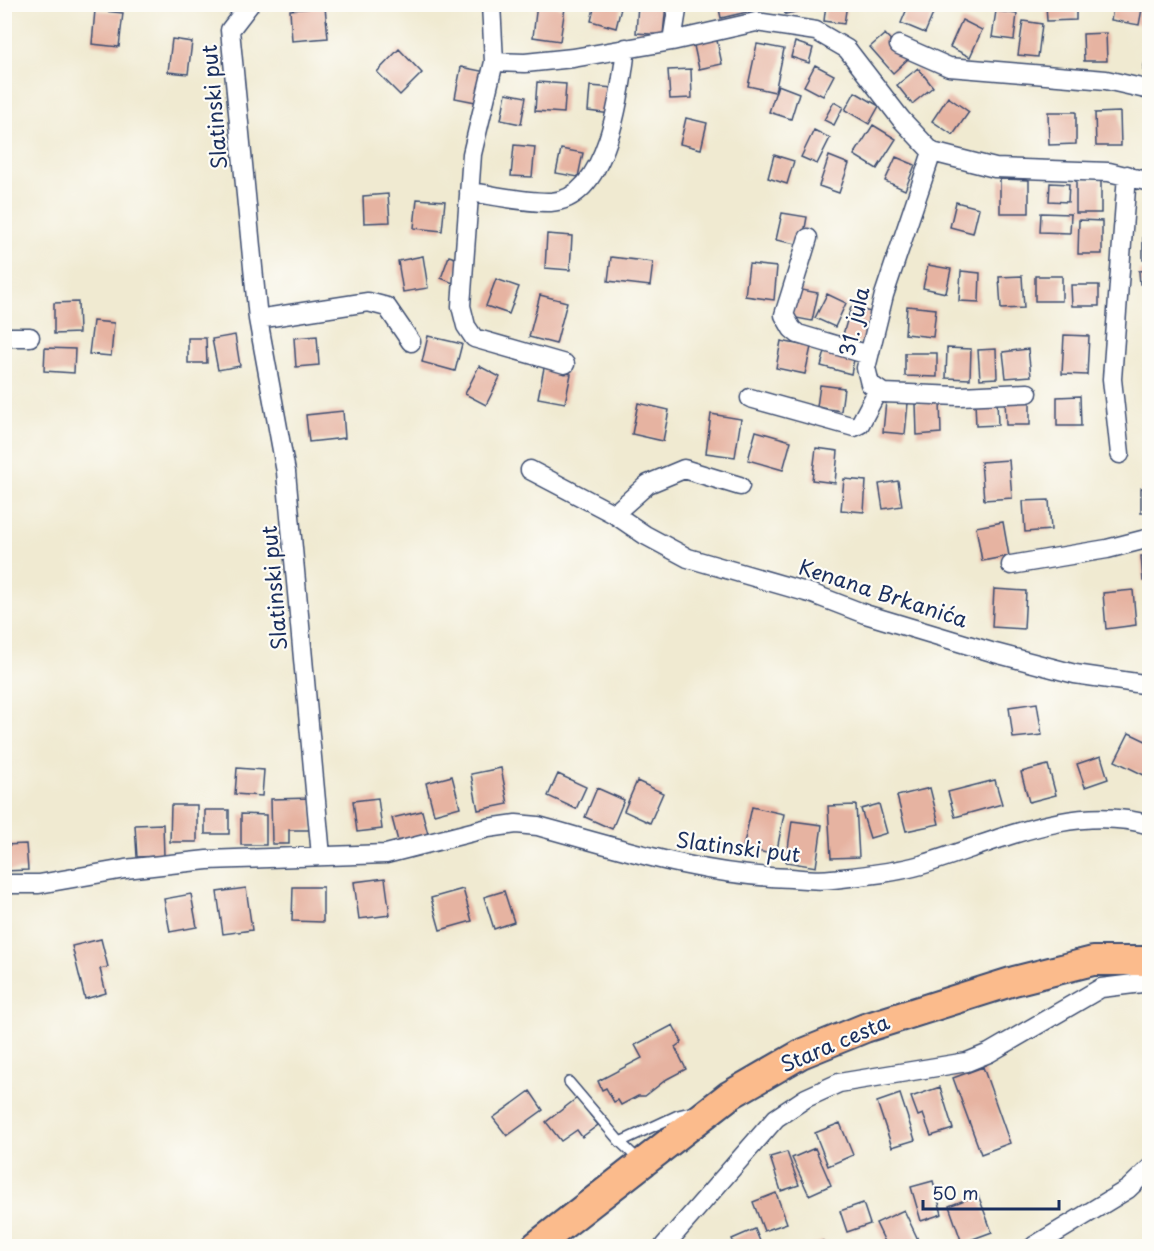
<svg xmlns="http://www.w3.org/2000/svg" width="1154" height="1251" viewBox="0 0 1154 1251" font-family="'Playpen Sans',sans-serif">
  <rect width="100%" height="100%" fill="#fdfcf7"/>
  <filter id="ink" filterUnits="userSpaceOnUse"><feTurbulence type="fractalNoise" baseFrequency=".0167" numOctaves="2"/><feDisplacementMap in="SourceGraphic" scale="12" xChannelSelector="R" yChannelSelector="G"/><feConvolveMatrix kernelMatrix="1 2 1 2 8 2 1 2 1" color-interpolation-filters="sRGB"/></filter>
  <filter id="wash" filterUnits="userSpaceOnUse"><feTurbulence type="fractalNoise" baseFrequency=".008" numOctaves="4" result="noise"/><feDisplacementMap in="SourceGraphic" scale="24" xChannelSelector="R" yChannelSelector="G"/><feGaussianBlur stdDeviation="1.35" result="paint"/><feColorMatrix in="noise" values="0 0 0 0 0 0 0 0 0 0 0 0 0 0 0 0 0 1.4 0 .05"/><feComposite in="paint" operator="in"/></filter>
  <g filter="url(#wash)">
    <rect width="100%" height="100%" fill="#f0ead1"/>
    <g id="blocks">
      <path fill="#e6b3a1" d="M537 4 565 8 560 41 533 37Z
        M595 4H622L616 28 591 21Z
        M638 4H666L663 35 636 33Z
        M718 4H764V8L721 18Z
        M783 4H805L806 10 785 14Z
        M826 4H847L844 24 824 21Z
        M909 4H929L936 7 925 33 901 23Z
        M1046 4H1076V20L1047 21Z
        M1114 4H1143L1139 25 1111 20Z
        M325 7 328 38 292 41 290 10Z
        M95 10 123 13 119 47 92 44Z
        M996 11 1017 14 1014 40 992 37Z
        M962 20 982 30 970 57 950 47Z
        M1023 21 1042 24 1038 57 1018 55Z
        M1106 33 1107 61H1084L1083 34Z
        M885 34 908 59 893 73 870 47Z
        M716 36 722 64 699 69 693 41Z
        M172 39 192 42 188 74 168 72Z
        M795 42 813 48 809 63 791 57Z
        M757 44 784 49 775 92 748 86Z
        M1149 44H1150V71L1143 70Z
        M399 49 422 73 400 95 377 72Z
        M815 65 834 75 823 96 804 86Z
        M461 67 486 72 481 103 455 98Z
        M918 68 933 87 912 104 897 85Z
        M691 69 692 98 670 99 668 70Z
        M537 82 566 84 564 113 535 111Z
        M778 85 799 93 791 119 769 112Z
        M590 86 614 88 611 114 588 111Z
        M855 92 879 106 869 124 845 110Z
        M506 93 526 97 521 124 501 120Z
        M948 97 969 112 953 135 932 121Z
        M834 102 843 107 834 125 824 120Z
        M1048 112H1076V144L1049 145Z
        M1120 112 1121 146H1096L1095 113Z
        M686 118 707 123 701 149 680 144Z
        M873 125 896 139 877 169 854 155Z
        M814 130 830 138 817 164 801 157Z
        M514 145 535 147 532 177 511 176Z
        M561 149 583 153 578 177 556 173Z
        M774 155 794 161 787 184 768 178Z
        M829 156 849 164 839 193 819 186Z
        M896 157 915 165 905 190 885 181Z
        M1000 179 1029 180V213H1000Z
        M1076 180H1101V213H1076Z
        M1050 183 1069 184 1068 202 1049 201Z
        M388 194 390 222 364 223 363 196Z
        M417 199 445 201 442 231 414 228Z
        M956 202 979 208 973 233 950 227Z
        M782 213 807 217 802 245 776 240Z
        M1041 213 1071 214 1070 233 1040 232Z
        M1079 220 1102 221V254H1078Z
        M547 234 572 236 570 270 545 268Z
        M1143 235H1150V260H1143Z
        M423 256 428 288 403 292 398 261Z
        M449 256 461 260 453 283 441 278Z
        M611 257 653 262 650 286 608 281Z
        M749 264 777 267 774 300 745 296Z
        M928 265 951 269 946 293 923 288Z
        M1150 270V284H1140L1139 271Z
        M961 271 980 273 979 302 959 301Z
        M1022 276 1024 308 1001 309 999 277Z
        M1035 276H1062V301H1035Z
        M496 279 519 287 509 314 486 306Z
        M1071 285H1099V306H1072Z
        M797 289 818 293 812 321 791 317Z
        M827 294 846 303 835 327 815 318Z
        M540 295 567 302 556 344 529 337Z
        M78 302 79 333 54 334V303Z
        M907 306 936 309 933 337 905 334Z
        M851 307 871 312 863 343 842 338Z
        M93 321 114 323 111 356 89 354Z
        M235 335 240 366 218 370 212 339Z
        M1064 335 1089 336 1087 375 1062 374Z
        M317 336 319 365 296 367 294 338Z
        M428 336 462 344 455 371 422 362Z
        M188 338H206L207 363H188Z
        M781 341 811 347 805 374 776 368Z
        M45 348 75 349 74 373 44 371Z
        M826 348 855 355 851 374 821 366Z
        M947 348 971 349 970 379 946 378Z
        M996 349 997 378 980 379 978 350Z
        M1028 349 1031 376 1006 378 1003 352Z
        M905 353H937V377L905 376Z
        M479 366 500 377 486 405 465 394Z
        M544 368 571 374 565 403 538 398Z
        M820 385 844 388 841 411 817 407Z
        M1080 396 1081 426H1057V397Z
        M1005 397H1030V425H1006Z
        M997 400 998 425 976 426 975 401Z
        M886 401 908 403 905 434 883 432Z
        M940 402 941 433 917 435 916 403Z
        M638 403 669 410 663 441 632 434Z
        M343 411 345 438 309 442 306 415Z
        M711 414 741 419 735 457 706 453Z
        M756 431 791 441 783 470 748 460Z
        M816 448 838 451 835 483 812 480Z
        M1009 460 1012 498 984 500 981 462Z
        M844 479 866 481 864 512 841 510Z
        M898 481 902 506 883 509 879 484Z
        M1141 488H1150V513H1141Z
        M1049 500 1051 530 1025 532 1023 501Z
        M1003 522 1009 556 982 561 976 527Z
        M1141 556H1150V581H1143Z
        M994 589 1026 591 1024 629 992 627Z
        M1133 590 1136 625 1106 629 1103 593Z
        M1037 703 1042 735 1013 738 1009 707Z
        M1129 733 1150 743V778L1115 761Z
        M1101 756 1108 779 1085 787 1077 764Z
        M1048 765 1056 795 1029 802 1021 772Z
        M237 768 264 770 262 796 235 794Z
        M501 768 508 804 478 810 471 774Z
        M558 774 586 787 576 809 548 796Z
        M452 776 460 807 434 814 426 783Z
        M995 780 1002 804 955 817 948 792Z
        M637 781 663 793 650 823 624 811Z
        M597 788 624 800 612 829 585 817Z
        M930 788 939 824 906 831 897 796Z
        M312 798 313 830H289V844H272L271 799Z
        M378 798 382 829 357 832 353 801Z
        M879 804 887 833 870 838 861 809Z
        M171 805H197V842H170Z
        M856 805 859 857 831 858 828 806Z
        M752 807 784 814 776 855 743 848Z
        M205 810H229V834H205Z
        M422 811 429 838 399 845 392 818Z
        M241 814 266 815V845H241Z
        M792 821 822 825 816 867 786 862Z
        M163 824 164 856 137 857 135 825Z
        M26 844 28 870 4 871V845Z
        M385 878 390 915 359 919 354 882Z
        M293 887H323V922L292 921Z
        M246 888 252 930 223 934 217 892Z
        M463 889 472 921 440 930 431 898Z
        M504 891 514 922 494 929 484 897Z
        M191 894 197 927 170 932 164 899Z
        M101 939 108 967 100 969 106 993 85 999 72 946Z
        M673 1025 682 1042 675 1047 686 1069 667 1079 645 1096H638L621 1105 618 1100 614 1102 606 1088 602 1090 598 1081 642 1058 635 1045Z
        M983 1067 1010 1143 981 1154 953 1078Z
        M940 1087 953 1129 931 1136 923 1114 918 1116 911 1097Z
        M530 1091 543 1110 507 1136 493 1118Z
        M900 1094 915 1140 892 1147 877 1102Z
        M577 1098 598 1125 582 1137 577 1130 561 1141 546 1122Z
        M840 1123 853 1155 828 1166 815 1133Z
        M815 1148 831 1185 809 1195 792 1158Z
        M787 1152 799 1185 781 1191 770 1157Z
        M933 1181 942 1214 921 1221 911 1187Z
        M776 1193 787 1223 764 1231 753 1202Z
        M978 1195 992 1232 962 1243 949 1206Z
        M863 1203 870 1224 847 1232 840 1211Z
        M904 1210 921 1246H887L876 1223Z
        M755 1229 762 1246H735L732 1239Z
        M823 1241 825 1246H809Z"/>
    </g>
  </g>
  <g filter="url(#ink)">
    <use href="#blocks" fill-opacity="0" stroke="#3b4b6f" stroke-width="1.5"/>
    <g fill="none" stroke-linecap="round" stroke-linejoin="round">
      <g stroke="#3b4b6f" stroke-width="12">
        <path id="service" d="M569 1082 620 1142 639 1160
          M620 1142 678 1115 694 1111"/>
      </g>
      <g stroke="#3b4b6f" stroke-width="21">
        <path id="minor" d="M250 4 230 30 258 319 286 472 321 856
          M491 4 494 62 472 154 461 306 466 326 474 338 565 364
          M672 41 678 4
          M899 45 949 67 1106 80 1150 90
          M494 62 525 63 573 58 672 41 756 22 816 31 847 49 901 119 932 152 995 168 1109 172 1150 182
          M932 152 884 295 866 368 870 384 883 393 960 396 1028 393
          M469 192C495 195 525 203 551 202 608 199 621 91 626 48
          M808 238 784 315 792 329 798 334 869 355
          M258 319 368 302 387 307 411 342
          M4 337H30
          M750 398 854 427 860 424 878 390
          M1120 454 1112 379 1127 175
          M530 470 614 514 645 535 688 558 813 594 865 614 995 653 1075 674 1150 685
          M614 514 648 484 684 469 740 486
          M1011 565 1107 549 1150 538
          M4 884H39L125 869 207 860 386 854 488 828 516 824 538 826C622 849 704 876 791 878 804 879 818 881 832 879 860 876 893 873 921 865 994 843 1072 802 1150 825
          M664 1246 776 1118 806 1098 839 1083 967 1062 989 1053 1101 988 1150 982
          M1034 1246 1128 1189 1150 1168"/>
      </g>
      <g stroke="#3b4b6f" stroke-width="32">
        <path id="primary" d="M536 1246 730 1095 801 1054 865 1028 1014 981 1093 961H1150"/>
      </g>
      <use href="#service" stroke="#fff" stroke-width="9"/>
      <use href="#minor" stroke="#fff" stroke-width="18"/>
      <use href="#primary" stroke="#fbbb8c" stroke-width="28"/>
    </g>
  </g>
  <g text-anchor="middle" stroke-width="4.5" stroke-linejoin="round" paint-order="stroke">
    <g font-size="21" fill="#1b2f5e" stroke="#fdfcf7">
      <text transform="translate(215 107) rotate(-95)" y="7">Slatinski put</text>
      <text transform="translate(855 322) rotate(-77)" y="7">31. jula</text>
      <text transform="translate(275 588) rotate(-95)" y="7">Slatinski put</text>
      <text transform="translate(883 594) rotate(18)" y="7">Kenana Brkanića</text>
      <text transform="translate(738 848) rotate(7)" y="7">Slatinski put</text>
      <text transform="translate(835 1044) rotate(-23)" y="7">Stara cesta</text>
    </g>
  </g>
  <rect width="1154" height="1251" fill="none" stroke="#fdfcf7" stroke-width="24"/>
  <path d="M923 1200v9h136v-9" fill="none" stroke="#1b2f5e" stroke-width="3"/>
  <text x="932" y="1200" font-size="18" fill="#1b2f5e" stroke="#fdfcf7" stroke-width="4.5" paint-order="stroke">50 m</text>
</svg>
